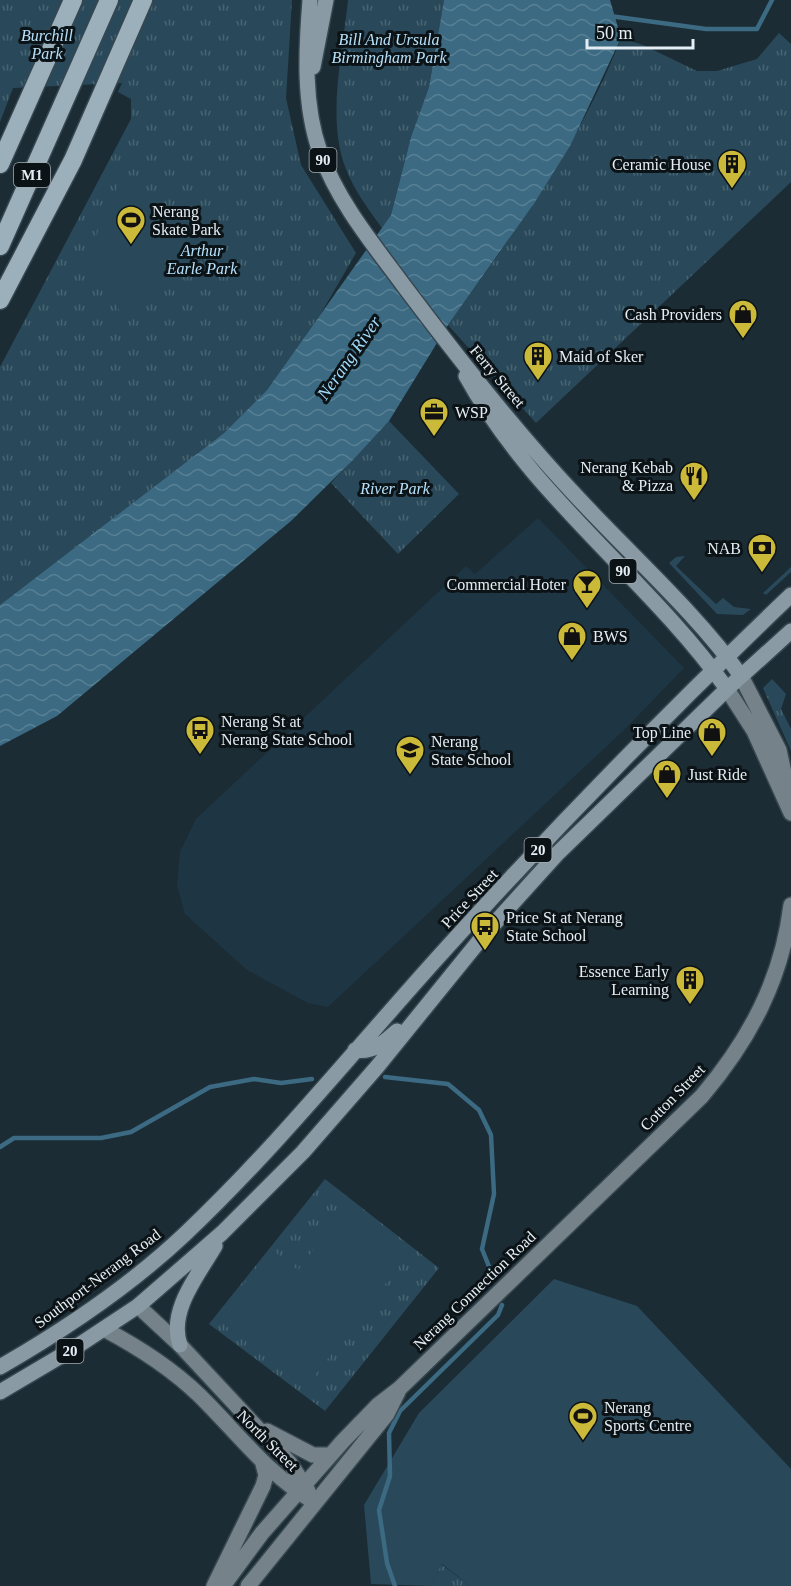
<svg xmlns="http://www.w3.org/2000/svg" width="791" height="1586" viewBox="0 0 791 1586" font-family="Georgia,serif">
  <defs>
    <pattern id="grass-tufts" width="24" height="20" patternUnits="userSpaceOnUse" patternTransform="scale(1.5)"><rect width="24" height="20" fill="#29495a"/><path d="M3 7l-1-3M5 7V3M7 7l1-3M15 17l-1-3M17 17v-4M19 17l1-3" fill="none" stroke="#486472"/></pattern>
    <pattern id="water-waves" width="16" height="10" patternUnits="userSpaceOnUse" patternTransform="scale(1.5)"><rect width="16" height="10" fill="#3b6a82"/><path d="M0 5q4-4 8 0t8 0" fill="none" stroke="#578094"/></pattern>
  </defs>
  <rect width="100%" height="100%" fill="#1b2c35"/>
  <path fill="#1e3643" d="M538 518 684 668 623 731 328 1007 308 1003 247 970 185 914 177 885 180 852 196 819 466 566 475 574Z"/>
  <path fill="url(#grass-tufts)" d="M0 0H292L286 98 301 165 356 253 320 315 267 390 224 433 0 605V367L131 119V99L118 92 122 83 13 88 0 122Z
    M348 0H444L429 87 411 137 391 215 382 228C369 210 354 190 346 169 326 118 343 53 348 0Z
    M779 33 791 44V182L536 423 448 325C513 234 580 144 621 38L643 45 697 71H717L757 59Z
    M389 421 459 494 398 554 331 483Z
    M772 679 786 694 781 709 791 729V751L763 688Z
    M325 1179 439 1268 325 1411 209 1324Z
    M441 1564 470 1586H430Z"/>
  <path fill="#29495a" d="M126 177 141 190 135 197 165 208 157 238 165 240V263L154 272 162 280 149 299 125 319 100 280 82 266 95 251 98 229 108 201Z
    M685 556 676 566 716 604 723 598 734 607 751 609 743 615 717 614 669 563 676 557Z
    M791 567V572L766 595 763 593Z
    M350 1202 412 1249 306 1387 217 1319 271 1249 298 1270Z
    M554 1279 637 1306 791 1469V1586H470L442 1564 430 1586 371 1584 364 1505 419 1413Z"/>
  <path fill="url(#water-waves)" d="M444 0H610L621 38 570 146 535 202 448 325 389 421 352 461 291 521 57 716 0 746V605L224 433 267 390 391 215 411 137 429 87Z"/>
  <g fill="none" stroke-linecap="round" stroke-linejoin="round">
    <path stroke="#3b6a82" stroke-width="4.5" d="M610 16 706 29H757L772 0
      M385 1077 448 1084 479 1110 491 1135 494 1194 482 1249 492 1274
      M0 1147 14 1138H101L131 1132 210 1087 254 1079 281 1083 312 1079
      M395 1586 387 1563 379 1510 390 1476 389 1433 400 1411 498 1315 502 1305"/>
    <g stroke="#374750" stroke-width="18">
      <path id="secondary" d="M741 676 779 750 789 795
        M727 689 754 731 791 813
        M138 1306 180 1345 290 1463 308 1491
        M104 1329C138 1347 171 1368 199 1395 237 1432 267 1474 314 1502
        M267 1431 313 1455H330
        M214 1586 263 1486 266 1475 263 1464
        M223 1586 262 1533 343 1441 378 1405 400 1388 702 1096C750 1039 782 979 791 905
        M248 1586 387 1414 398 1392"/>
    </g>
    <g stroke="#374750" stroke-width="18">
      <path id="primary" d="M310 0C306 50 303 104 320 152 338 202 373 244 404 286 459 359 516 432 579 499 631 555 698 615 741 676
        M313 67 326 0
        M466 376C533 498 647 577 727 689
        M355 1050C374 1053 383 1043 397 1031
        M180 1345C168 1311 198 1275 215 1246
        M0 1367C66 1329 130 1286 185 1234 277 1147 356 1048 441 954 553 830 670 710 791 595
        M0 1392 76 1347 138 1306 222 1233 303 1152 377 1067 484 935 558 853 727 689 791 631"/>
    </g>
    <g stroke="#374750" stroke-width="21">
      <path id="highway" d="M0 164 73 0
        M0 246 109 0
        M0 300 73 160 143 0"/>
    </g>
    <use href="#secondary" stroke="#758289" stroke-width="15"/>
    <use href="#primary" stroke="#8a9aa4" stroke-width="15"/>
    <use href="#highway" stroke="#9cb0bc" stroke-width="18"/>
  </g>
  <defs>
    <g id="building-pin" transform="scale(1.5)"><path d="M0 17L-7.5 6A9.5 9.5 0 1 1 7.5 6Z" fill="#cbb939" stroke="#0c1317"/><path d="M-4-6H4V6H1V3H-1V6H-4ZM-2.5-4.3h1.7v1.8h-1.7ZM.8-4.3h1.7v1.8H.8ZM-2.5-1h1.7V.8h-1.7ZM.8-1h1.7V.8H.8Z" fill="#111"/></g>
    <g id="stadium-pin" transform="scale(1.5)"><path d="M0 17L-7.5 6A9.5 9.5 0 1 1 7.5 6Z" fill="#cbb939" stroke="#0c1317"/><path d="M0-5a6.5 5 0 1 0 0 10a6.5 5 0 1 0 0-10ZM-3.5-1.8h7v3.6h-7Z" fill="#111"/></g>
    <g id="shop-pin" transform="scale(1.5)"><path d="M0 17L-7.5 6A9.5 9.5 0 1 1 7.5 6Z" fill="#cbb939" stroke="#0c1317"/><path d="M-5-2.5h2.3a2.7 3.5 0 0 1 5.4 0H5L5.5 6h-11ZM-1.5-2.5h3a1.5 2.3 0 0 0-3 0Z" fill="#111"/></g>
    <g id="office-pin" transform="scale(1.5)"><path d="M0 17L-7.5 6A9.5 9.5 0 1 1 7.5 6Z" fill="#cbb939" stroke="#0c1317"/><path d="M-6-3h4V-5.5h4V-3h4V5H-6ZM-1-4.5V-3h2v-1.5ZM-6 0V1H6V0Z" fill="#111"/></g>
    <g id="restaurant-pin" transform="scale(1.5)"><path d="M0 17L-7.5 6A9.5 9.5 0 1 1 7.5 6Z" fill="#cbb939" stroke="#0c1317"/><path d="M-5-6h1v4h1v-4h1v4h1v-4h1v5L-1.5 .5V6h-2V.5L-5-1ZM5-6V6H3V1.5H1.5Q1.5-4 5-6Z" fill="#111"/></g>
    <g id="bank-pin" transform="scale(1.5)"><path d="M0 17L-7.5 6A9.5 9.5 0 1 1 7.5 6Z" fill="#cbb939" stroke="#0c1317"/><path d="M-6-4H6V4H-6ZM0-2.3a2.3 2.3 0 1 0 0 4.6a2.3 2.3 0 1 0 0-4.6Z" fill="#111"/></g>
    <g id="bar-pin" transform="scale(1.5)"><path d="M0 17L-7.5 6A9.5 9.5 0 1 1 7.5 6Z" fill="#cbb939" stroke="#0c1317"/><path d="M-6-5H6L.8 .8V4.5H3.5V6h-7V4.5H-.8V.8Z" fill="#111"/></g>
    <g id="bus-pin" transform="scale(1.5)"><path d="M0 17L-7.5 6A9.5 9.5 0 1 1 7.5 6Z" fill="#cbb939" stroke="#0c1317"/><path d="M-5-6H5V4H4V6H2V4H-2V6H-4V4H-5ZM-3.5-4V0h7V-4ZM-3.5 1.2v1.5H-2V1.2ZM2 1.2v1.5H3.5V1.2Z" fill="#111"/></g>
    <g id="school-pin" transform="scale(1.5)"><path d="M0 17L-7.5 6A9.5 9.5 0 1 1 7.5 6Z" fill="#cbb939" stroke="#0c1317"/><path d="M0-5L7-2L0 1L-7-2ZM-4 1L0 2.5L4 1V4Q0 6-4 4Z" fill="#111"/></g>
  </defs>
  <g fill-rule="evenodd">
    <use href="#building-pin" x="732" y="164"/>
    <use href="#stadium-pin" x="131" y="220"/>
    <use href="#shop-pin" x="743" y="314"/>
    <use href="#building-pin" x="538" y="356"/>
    <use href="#office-pin" x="434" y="412"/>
    <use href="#restaurant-pin" x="694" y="476"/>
    <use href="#bank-pin" x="762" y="548"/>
    <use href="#bar-pin" x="587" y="584"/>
    <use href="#shop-pin" x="572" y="636"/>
    <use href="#bus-pin" x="200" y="730"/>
    <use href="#shop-pin" x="712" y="732"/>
    <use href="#school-pin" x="410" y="750"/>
    <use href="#shop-pin" x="667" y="774"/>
    <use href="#bus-pin" x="485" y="926"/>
    <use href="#building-pin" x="690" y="980"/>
    <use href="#stadium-pin" x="583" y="1416"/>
  </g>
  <g text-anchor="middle" stroke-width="6" stroke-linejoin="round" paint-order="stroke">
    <g fill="#0c1317" stroke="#a3acb2" stroke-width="1.5">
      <rect x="309.5" y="148" width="27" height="24" rx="4.5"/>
      <rect x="14" y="163" width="36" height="24" rx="4.5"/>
      <rect x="609.5" y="559" width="27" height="24" rx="4.5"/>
      <rect x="524.5" y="838" width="27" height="24" rx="4.5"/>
      <rect x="56.5" y="1339" width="27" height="24" rx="4.5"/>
    </g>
    <g font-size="15" font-weight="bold" fill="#e4eef4">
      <text x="323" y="165">90</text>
      <text x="32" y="180">M1</text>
      <text x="623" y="576">90</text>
      <text x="538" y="855">20</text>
      <text x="70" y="1356">20</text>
    </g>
    <g font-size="16" font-style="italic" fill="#b6e1fa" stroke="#0c1317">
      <text x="47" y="41">Burchill<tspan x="47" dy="18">Park</tspan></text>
      <text x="389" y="45">Bill And Ursula<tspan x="389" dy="18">Birmingham Park</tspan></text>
      <text x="202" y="256">Arthur<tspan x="202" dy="18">Earle Park</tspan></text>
      <text x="395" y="494">River Park</text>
    </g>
    <g font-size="16" fill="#e4eef4" stroke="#0c1317" text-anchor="start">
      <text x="711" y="170" text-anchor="end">Ceramic House</text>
      <text x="152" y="217">Nerang<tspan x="152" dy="18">Skate Park</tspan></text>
      <text x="722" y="320" text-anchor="end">Cash Providers</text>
      <text x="559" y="362">Maid of Sker</text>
      <text x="455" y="418">WSP</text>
      <text x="673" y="473" text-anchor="end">Nerang Kebab<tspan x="673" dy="18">&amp; Pizza</tspan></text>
      <text x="741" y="554" text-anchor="end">NAB</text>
      <text x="566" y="590" text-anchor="end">Commercial Hoter</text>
      <text x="593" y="642">BWS</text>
      <text x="221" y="727">Nerang St at<tspan x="221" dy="18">Nerang State School</tspan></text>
      <text x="691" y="738" text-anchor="end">Top Line</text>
      <text x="431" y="747">Nerang<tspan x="431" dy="18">State School</tspan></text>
      <text x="688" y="780">Just Ride</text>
      <text x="506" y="923">Price St at Nerang<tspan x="506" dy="18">State School</tspan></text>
      <text x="669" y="977" text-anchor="end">Essence Early<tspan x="669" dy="18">Learning</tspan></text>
      <text x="604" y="1413">Nerang<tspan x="604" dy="18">Sports Centre</tspan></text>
    </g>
    <g font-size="16" fill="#e4eef4" stroke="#0c1317">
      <text transform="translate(498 376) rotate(50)" y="6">Ferry Street</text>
      <text transform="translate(469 898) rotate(-47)" y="6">Price Street</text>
      <text transform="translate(672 1097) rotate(-46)" y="6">Cotton Street</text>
      <text transform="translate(97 1278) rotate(-37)" y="6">Southport-Nerang Road</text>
      <text transform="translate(474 1290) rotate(-44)" y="6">Nerang Connection Road</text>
      <text transform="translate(268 1440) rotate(45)" y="6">North Street</text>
    </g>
    <g font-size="18" font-style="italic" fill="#9fdafb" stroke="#0c1317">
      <text transform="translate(349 358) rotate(-55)" y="6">Nerang River</text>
    </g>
  </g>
  <path d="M587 39v9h106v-9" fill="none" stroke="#e4eef4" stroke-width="3"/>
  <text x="596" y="39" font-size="18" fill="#e4eef4" stroke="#0c1317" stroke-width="4.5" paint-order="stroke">50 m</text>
</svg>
